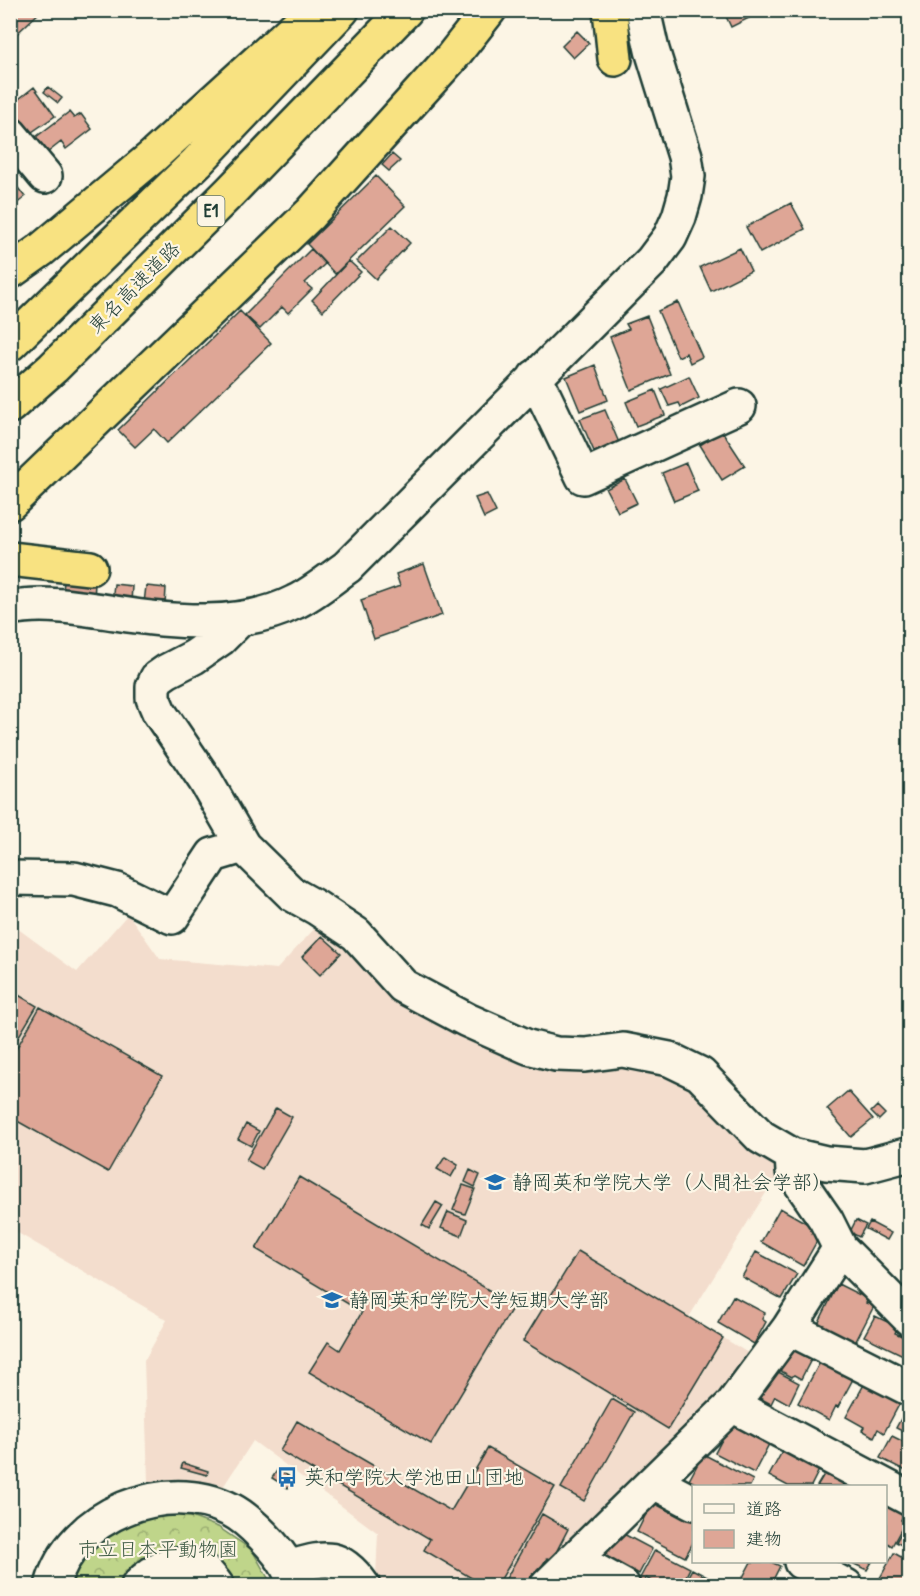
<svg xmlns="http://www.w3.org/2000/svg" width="920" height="1596" viewBox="0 0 920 1596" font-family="'Patrick Hand','Klee One',sans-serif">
  <defs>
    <pattern id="forest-crowns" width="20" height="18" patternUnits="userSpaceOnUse" patternTransform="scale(1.5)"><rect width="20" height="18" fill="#bfd58a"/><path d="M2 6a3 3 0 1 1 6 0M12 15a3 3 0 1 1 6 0" fill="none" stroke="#9bae72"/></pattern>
  </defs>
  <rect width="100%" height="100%" fill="#fcf5e5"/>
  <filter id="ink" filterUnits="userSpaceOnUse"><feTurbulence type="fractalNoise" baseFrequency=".0167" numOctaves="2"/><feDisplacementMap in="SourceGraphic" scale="12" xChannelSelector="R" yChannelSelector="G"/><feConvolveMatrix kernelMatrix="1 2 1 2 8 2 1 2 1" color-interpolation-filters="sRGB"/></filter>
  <g filter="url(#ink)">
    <path fill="#f3ddcd" d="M128 914 160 959 277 969 318 925 457 1029 656 1062 706 1093 782 1167 689 1317 748 1353 721 1393 522 1585H383L376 1576 378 1533 253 1441 221 1490 197 1483 148 1482 144 1361 167 1320 11 1229 10 923 77 972Z"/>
    <path fill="url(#forest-crowns)" stroke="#6f895f" stroke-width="1.5" d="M153 1511 183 1514 218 1527 252 1550 272 1585 69 1586 86 1549 117 1524Z"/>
    <path fill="#dea696" stroke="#1f3d34" stroke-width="1.5" d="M10 10H42L10 40Z
      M723 10H750L753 16 731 27Z
      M577 31 589 43 573 58 562 46Z
      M34 87 55 116 29 134 10 106Z
      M48 87 62 98 58 103 44 92Z
      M69 112 74 118 81 114 92 129 66 149 61 142 47 153 36 137Z
      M392 154 400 161 389 171 382 165Z
      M376 176 405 206 335 274 307 244Z
      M11 179 25 197 10 209V180Z
      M791 203 805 229 760 253 746 227Z
      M392 226 410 243 376 279 357 261Z
      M740 248 751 271 711 291 700 267Z
      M311 249 325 264 305 283 312 289 288 313 282 307 260 329 245 315Z
      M349 261 361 272 323 311 312 300Z
      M678 302 702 357 690 363 686 353 678 357 658 311Z
      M240 311 271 343 167 443 154 429 135 447 118 430Z
      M647 316 670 374 631 390 610 337 629 329 626 324Z
      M595 365 608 400 580 411 566 377Z
      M689 376 699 398 681 407 679 403 669 406 661 389Z
      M655 390 665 415 636 426 626 402Z
      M605 410 620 445 596 456 580 419Z
      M722 431 745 466 722 480 700 445Z
      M686 463 698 491 674 501 662 473Z
      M625 479 637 503 618 512 606 489Z
      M487 494 496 512 484 518 475 498Z
      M424 564 442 615 374 639 361 600 400 586 396 574Z
      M64 582 95 583 94 600 62 599Z
      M114 584 132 586 131 603 112 602Z
      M146 586 166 588 165 605 144 603Z
      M322 936 341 953 320 975 302 957Z
      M10 990 37 1006 10 1051Z
      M40 1007 162 1076 108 1172 10 1117V1060Z
      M848 1091 873 1119 851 1137 827 1109Z
      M877 1106 885 1114 879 1120 871 1112Z
      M276 1108 292 1117 262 1169 246 1160Z
      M246 1124 259 1131 251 1146 238 1139Z
      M445 1157 458 1165 451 1177 437 1169Z
      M470 1170 480 1175 475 1187 465 1182Z
      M299 1177 514 1305 431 1444 309 1372 328 1342 340 1350 362 1312 256 1249Z
      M463 1185 475 1189 465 1214 453 1210Z
      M436 1202 443 1206 429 1229 422 1225Z
      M780 1208 822 1232 803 1266 761 1242Z
      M448 1212 467 1220 461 1236 441 1228Z
      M856 1220 866 1225 859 1237 850 1232Z
      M870 1222 891 1233 887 1240 866 1229Z
      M578 1251 723 1338 668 1429 523 1341Z
      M756 1252 797 1274 782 1299 742 1277Z
      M838 1284 868 1299 866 1303 874 1306 855 1343 818 1324Z
      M733 1296 765 1313 762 1319 766 1322 754 1344 718 1323Z
      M875 1316 898 1327 895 1333 910 1340V1351L907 1357 864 1336Z
      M797 1342 815 1352 801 1379 794 1375 792 1377 777 1369Z
      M824 1355 860 1366 838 1407 836 1406 829 1420 798 1403Z
      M769 1367 799 1383 789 1404 775 1396 771 1404 754 1395Z
      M866 1381 901 1401 884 1433 878 1429 874 1437 862 1430 864 1427 846 1417Z
      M612 1399 634 1412 584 1501 561 1488Z
      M910 1402V1435L896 1428Z
      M297 1421 451 1511 488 1448 555 1487 497 1586H485L424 1550 430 1539 280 1451Z
      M730 1424 769 1444 754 1473 715 1453Z
      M892 1436 910 1445V1473L880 1458Z
      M784 1448 820 1468 811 1486H788L769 1476Z
      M703 1454 753 1480 750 1486H694L687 1484Z
      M183 1463 208 1471 207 1475 181 1468Z
      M278 1469 294 1480 288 1488 272 1478Z
      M826 1471 849 1483 847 1486H817Z
      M652 1502 685 1520 686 1517 694 1521V1541L685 1557 637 1532Z
      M886 1503 905 1513 901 1520 905 1522 892 1546 886 1542Z
      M542 1514 568 1529 552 1560 547 1558 537 1574 533 1573 525 1585 519 1582 517 1586H502Z
      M910 1517V1555L904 1552 907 1548 896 1542Z
      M618 1531 652 1549 639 1574 631 1569 628 1574 602 1559Z
      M655 1550 690 1568 681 1586H660L646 1578 643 1583 639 1580Z
      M894 1553 910 1562V1586H877L876 1585Z
      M751 1562H771L780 1566 770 1586H753L742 1579Z
      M850 1562H872L867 1570Z
      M692 1569 724 1586H683Z"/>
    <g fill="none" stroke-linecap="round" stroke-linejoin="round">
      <g stroke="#1f3d34" stroke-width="38">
        <path id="minor" d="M10 134 45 176
          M535 377 583 477 739 406
          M10 608C43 601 82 608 115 613 171 622 243 629 295 602 314 593 330 579 347 567L652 261 670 237 679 217 685 196 688 176 685 156 652 50 643 10
          M240 619 220 639 194 657 167 671 157 678 153 687V698L159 712 205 780 243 846 292 894 317 908 356 934 403 986 467 1020 528 1047 556 1054 585 1055 623 1050 669 1059 700 1074 761 1137 792 1155 826 1163 865 1166 910 1154
          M10 878 74 879 117 890 172 917 213 855 243 846
          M792 1155 793 1172 826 1220 840 1248
          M789 1328 910 1389
          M732 1405 910 1499
          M654 1482 694 1503
          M574 1559 623 1586
          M801 1562 846 1586
          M288 1568C324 1558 338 1551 363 1586
          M52 1586C71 1514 166 1477 231 1510 249 1519 279 1550 288 1568 291 1574 292 1580 294 1586
          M138 1586C154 1568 183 1555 204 1571 209 1575 213 1581 217 1586
          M547 1586 732 1405 789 1328 840 1248 910 1319"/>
      </g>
      <g stroke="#1f3d34" stroke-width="38">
        <path id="highway" d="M610 10 615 59
          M10 272 41 250 152 157 314 10
          M10 344 197 162 342 10
          M10 406 53 368 230 192 406 10
          M10 503 310 214 452 57 489 10
          M10 559 90 568"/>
      </g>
      <use href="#minor" stroke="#fcf5e5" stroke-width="33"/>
      <use href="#highway" stroke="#f8e281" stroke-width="33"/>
    </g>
  </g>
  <defs>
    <g id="university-bare" transform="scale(1.62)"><path d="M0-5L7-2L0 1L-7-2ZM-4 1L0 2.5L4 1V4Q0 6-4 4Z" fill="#1f6fb2" stroke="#fcf5e5" stroke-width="2.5" paint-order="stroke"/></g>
    <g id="bus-bare" transform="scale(1.62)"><path d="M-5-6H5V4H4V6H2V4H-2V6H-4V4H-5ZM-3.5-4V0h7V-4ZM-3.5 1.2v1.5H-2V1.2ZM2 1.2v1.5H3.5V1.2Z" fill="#1f6fb2" stroke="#fcf5e5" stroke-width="2.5" paint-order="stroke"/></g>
  </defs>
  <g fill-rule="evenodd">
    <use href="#university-bare" x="495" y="1182"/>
    <use href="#university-bare" x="332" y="1300"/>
    <use href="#bus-bare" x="287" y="1477"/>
  </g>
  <g text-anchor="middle" stroke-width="4.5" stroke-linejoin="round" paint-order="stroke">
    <rect fill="#fcf5e5" stroke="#617469" stroke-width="1.5" x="197.5" y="196" width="27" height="30" rx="4.5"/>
    <g font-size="18" font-weight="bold" fill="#1f3d34">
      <text x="211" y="217">E1</text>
    </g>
    <g font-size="20" fill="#1f3d34" stroke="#fcf5e5">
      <text transform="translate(134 287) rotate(-45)" y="7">東名高速道路</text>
    </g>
    <g font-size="20" fill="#1f3d34" stroke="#fcf5e5" text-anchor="start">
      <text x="512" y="1189">静岡英和学院大学（人間社会学部）</text>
      <text x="349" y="1307">静岡英和学院大学短期大学部</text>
      <text x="304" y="1484">英和学院大学池田山団地</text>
    </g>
    <g font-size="20" fill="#3f5b45" stroke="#fcf5e5">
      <text x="158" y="1556">市立日本平動物園</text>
    </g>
  </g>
  <rect width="920" height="1596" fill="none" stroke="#fcf5e5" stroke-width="36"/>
  <rect x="18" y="18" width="884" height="1560" fill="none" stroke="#1f3d34" stroke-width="2" filter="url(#ink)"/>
  <rect x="692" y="1485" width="195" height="78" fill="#fcf5e5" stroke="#a4ab9e" stroke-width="1.5"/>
  <rect x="704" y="1504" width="30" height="9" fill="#fcf5e5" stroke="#a4ab9e" stroke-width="1.5"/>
  <text x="746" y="1515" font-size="18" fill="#1f3d34">道路</text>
  <rect x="704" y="1530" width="30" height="18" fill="#dea696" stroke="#a4ab9e" stroke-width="1.5"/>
  <text x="746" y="1545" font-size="18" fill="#1f3d34">建物</text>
</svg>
